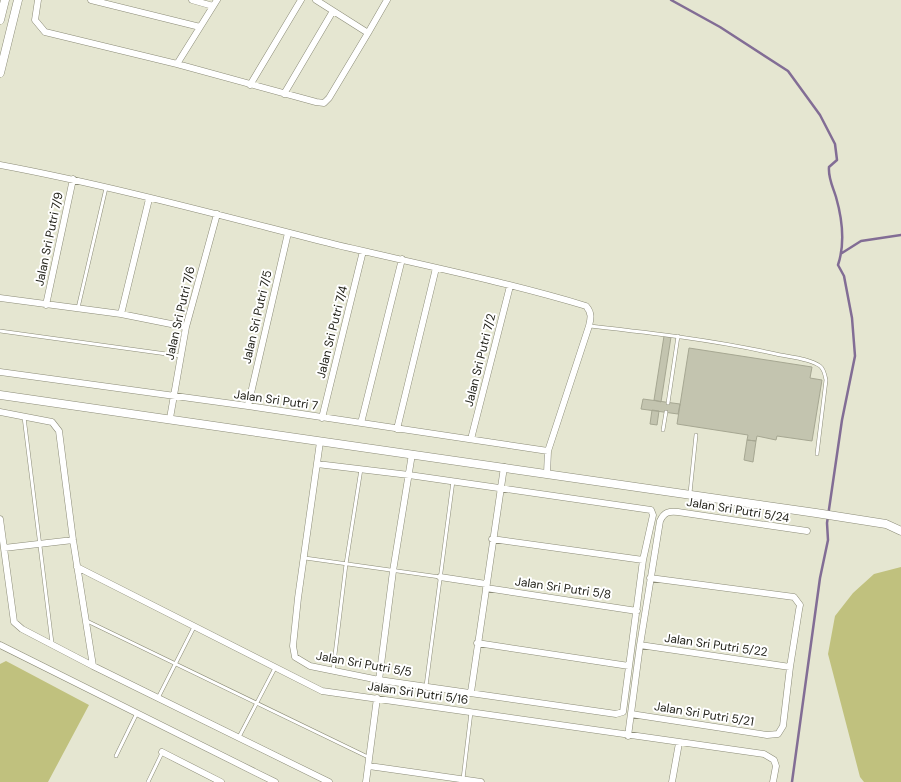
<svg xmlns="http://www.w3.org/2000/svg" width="901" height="782" viewBox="0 0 901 782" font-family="'DM Sans',sans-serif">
  <rect width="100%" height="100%" fill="#e5e6d1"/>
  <path fill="#c0c17e" d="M901 567V782H864L860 777 828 654 835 616 853 593 874 574Z
    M6 661 89 705 48 782H0V664Z"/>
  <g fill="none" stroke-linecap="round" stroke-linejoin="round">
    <path stroke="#826d95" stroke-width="2.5" d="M671 0 720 27 788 71 820 115 835 144 837 160 829 167C828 178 833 187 836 197 842 218 845 244 838 265L844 276 852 318 855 356 842 420 827 523 828 540 820 578 792 782
      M842 253 861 241 901 235"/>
  </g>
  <path fill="#c3c4af" stroke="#a6a792" d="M664 336 671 337 661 402 654 400Z
    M689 348 812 367 810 378 822 380 812 441 777 436 776 440 757 436 756 441 747 440 748 435 677 424Z
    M643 399 680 404 678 414 641 409Z
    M652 410 659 411 657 425 650 424Z
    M747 440 756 441 753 462 744 460Z"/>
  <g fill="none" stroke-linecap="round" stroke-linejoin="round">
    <g stroke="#8b8b77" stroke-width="4">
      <path id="service" d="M78 308 106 188
        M590 326C652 333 714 340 776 354 789 357 809 358 820 366 824 369 825 375 826 380L817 454
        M0 331 181 356
        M668 403 678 336
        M24 417 52 643
        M663 430 666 412
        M690 493 696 435
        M305 558 440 577
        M87 621 370 758
        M333 671 346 564 361 469
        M426 686 453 481
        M158 698 194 627
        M239 737 275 668
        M116 756 137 713
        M463 779 471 712
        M148 782 162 753"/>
    </g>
    <g stroke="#8b8b77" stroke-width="7">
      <path id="minor" d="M38 0 35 20 45 32 177 64 316 102 324 103 329 98 368 33
        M91 0 200 27
        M192 0 213 6
        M316 0 368 33 387 0
        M177 64 217 0
        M250 85 301 0
        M284 94 333 11
        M0 165C112 186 222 216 333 244 417 264 503 281 586 306 592 313 591 318 589 326L548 451 547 473
        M0 298 121 314 186 327
        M46 305 73 179
        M121 314 149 199
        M0 372 248 406 548 451
        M248 406 288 233
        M0 412 52 422 59 431 73 540 93 666 329 782
        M170 418 186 327 217 214
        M322 418 363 251
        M361 423 402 259
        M397 429 436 268
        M471 439 510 286
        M317 464 409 475 651 510 653 515 643 560 623 712 616 714 609 713 379 680 310 666 295 657 293 646 298 598 320 442
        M0 519 14 622 22 629 93 666
        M492 539 643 560
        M4 548 73 540
        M77 567 322 691 764 754 774 760 776 766 773 782
        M440 577 486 584
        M486 588 637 611
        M477 643 629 666
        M0 645 275 782
        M640 645 790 667
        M379 680 393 571 412 454
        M471 692 504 467
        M631 714 767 735 778 734 783 726 790 667 799 610 800 605 794 597 650 578
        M628 736 640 645 660 521C664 512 669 511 678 512L807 531
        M162 752 221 782
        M369 766 481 782
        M366 782 377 698
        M672 782 679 743"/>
    </g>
    <g stroke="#8b8b77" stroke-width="9">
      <path id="tertiary" d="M0 20 5 0
        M0 73 18 0
        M0 395 816 513 886 524 901 531"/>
    </g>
    <use href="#service" stroke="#fff" stroke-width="3"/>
    <use href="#minor" stroke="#fff" stroke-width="6"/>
    <use href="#tertiary" stroke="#fff" stroke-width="8"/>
  </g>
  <g text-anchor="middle" stroke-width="4" stroke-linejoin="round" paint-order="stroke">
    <g font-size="12" fill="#22221a" stroke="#fff">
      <text transform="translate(49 239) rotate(-78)" y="4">Jalan Sri Putri 7/9</text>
      <text transform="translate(180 313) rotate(-77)" y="4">Jalan Sri Putri 7/6</text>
      <text transform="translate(257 317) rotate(-77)" y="4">Jalan Sri Putri 7/5</text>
      <text transform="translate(332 332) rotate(-76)" y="4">Jalan Sri Putri 7/4</text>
      <text transform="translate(480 360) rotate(-76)" y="4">Jalan Sri Putri 7/2</text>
      <text transform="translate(276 400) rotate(8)" y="4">Jalan Sri Putri 7</text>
      <text transform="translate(738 510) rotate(9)" y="4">Jalan Sri Putri 5/24</text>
      <text transform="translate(563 588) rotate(8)" y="4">Jalan Sri Putri 5/8</text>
      <text transform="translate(716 645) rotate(8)" y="4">Jalan Sri Putri 5/22</text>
      <text transform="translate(364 664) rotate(10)" y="4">Jalan Sri Putri 5/5</text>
      <text transform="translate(418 693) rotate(8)" y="4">Jalan Sri Putri 5/16</text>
      <text transform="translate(704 714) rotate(9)" y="4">Jalan Sri Putri 5/21</text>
    </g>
  </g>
</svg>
